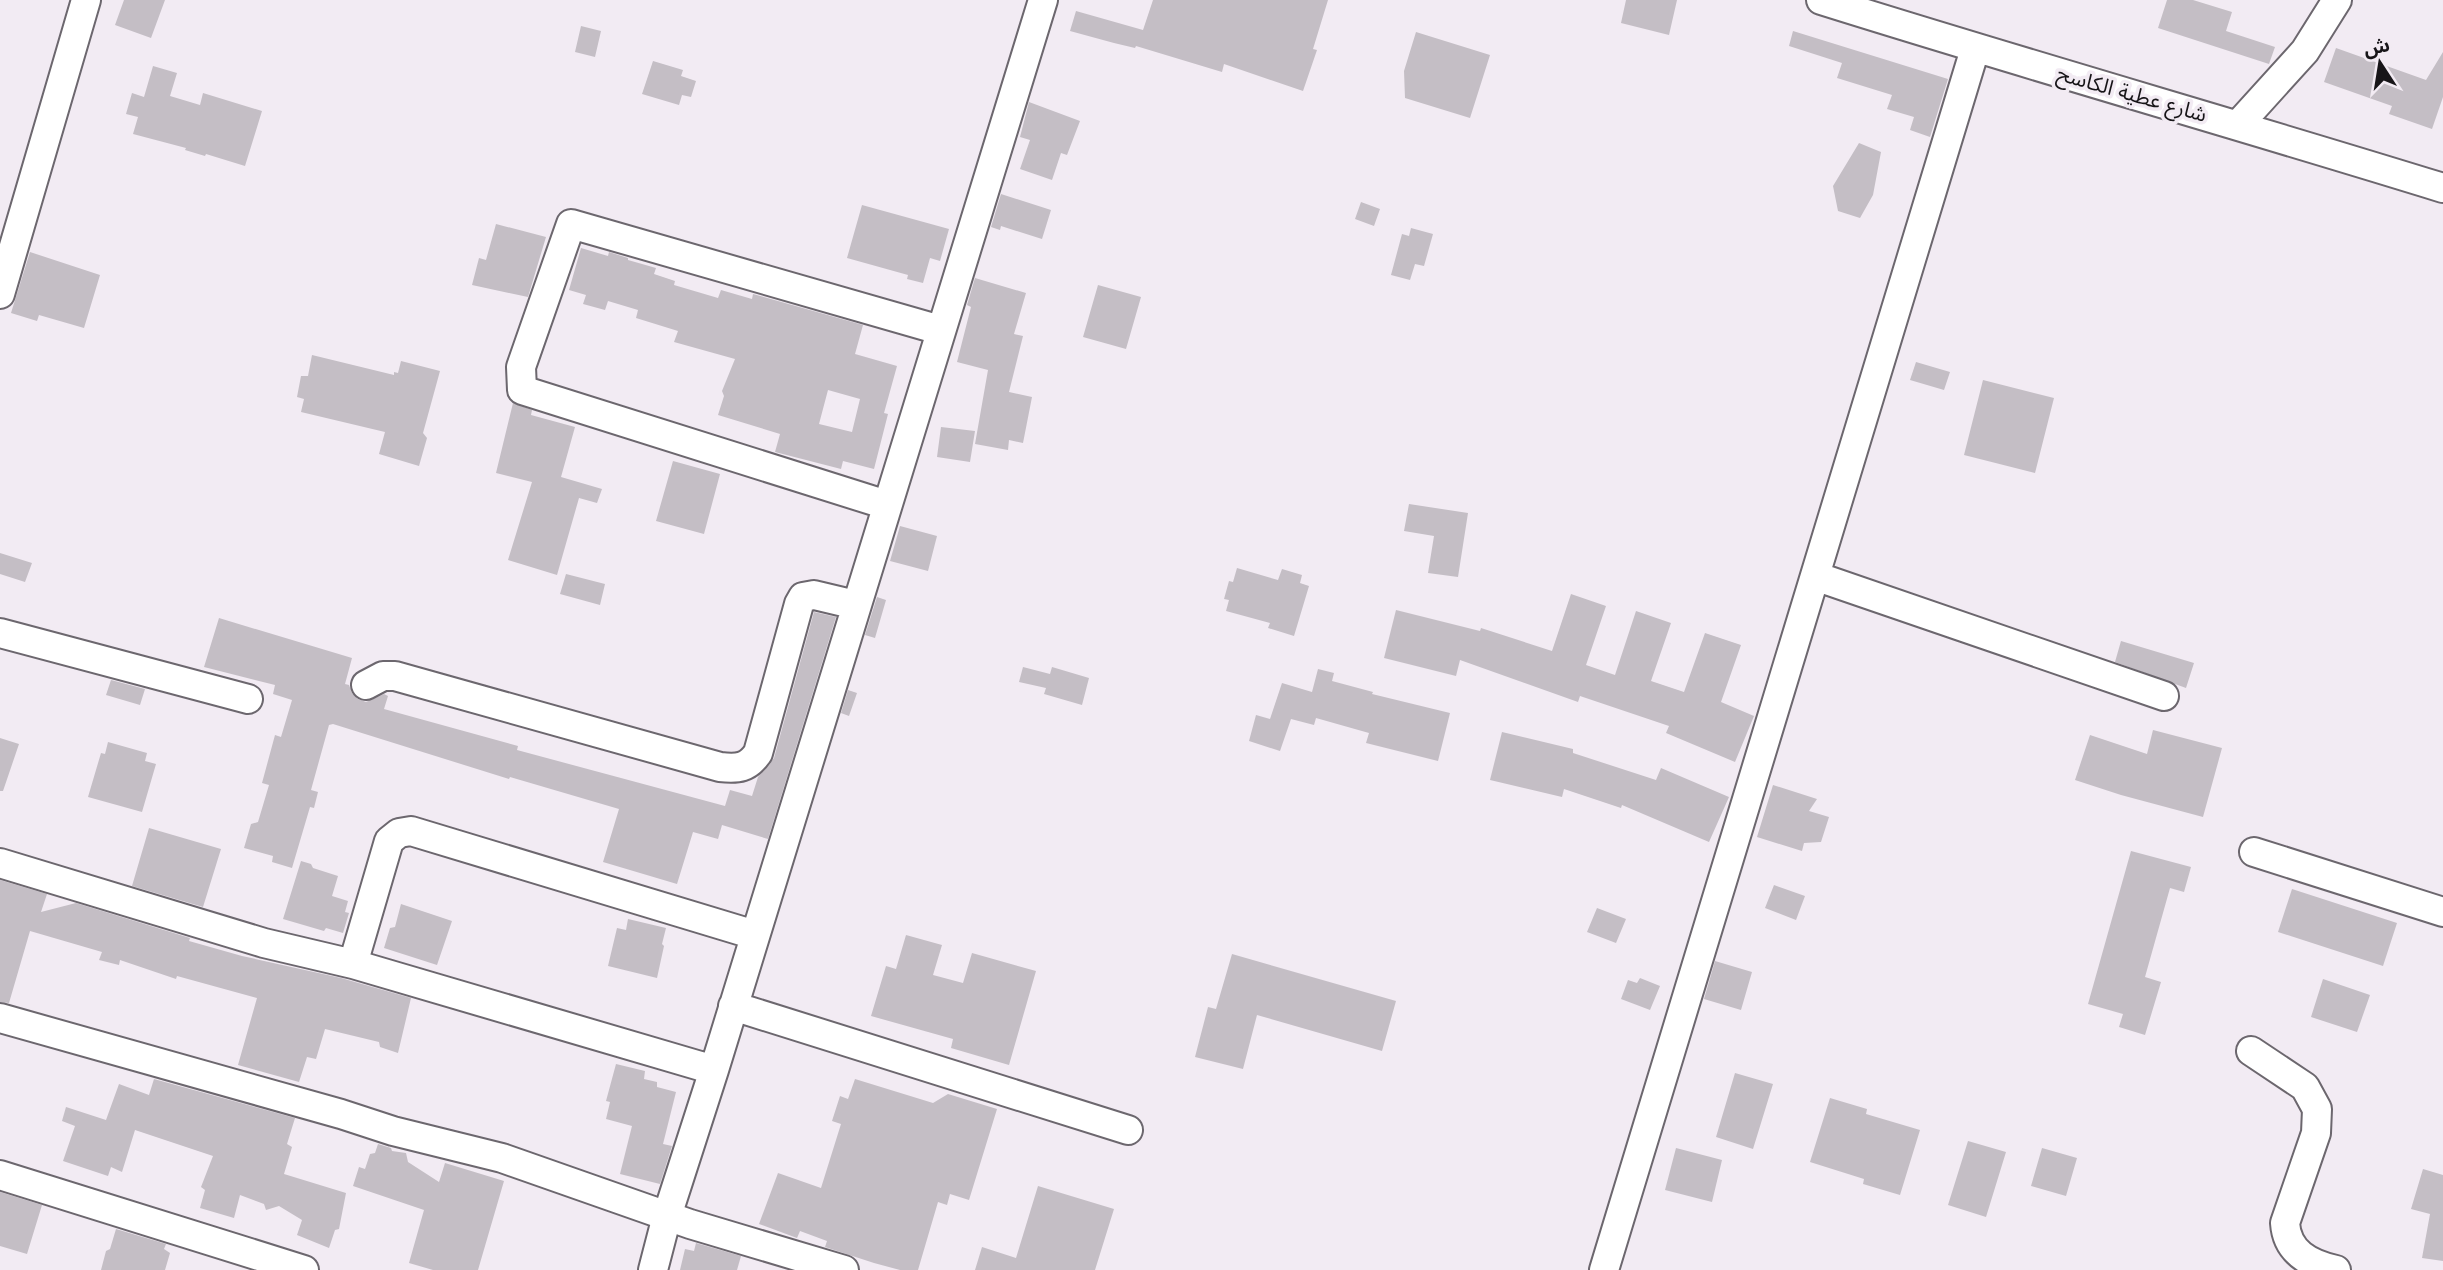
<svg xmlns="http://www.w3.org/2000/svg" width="2443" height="1270" viewBox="0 0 2443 1270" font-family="Jost,'Noto Sans Arabic',sans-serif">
  <rect width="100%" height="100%" fill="#f2ebf3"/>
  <path fill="#c4bec5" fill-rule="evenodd" d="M124 0H165L151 38 115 25Z
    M1153 0H1328L1313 49 1317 50 1303 91 1224 64 1222 72 1136 46 1135 48 1114 43 1070 31 1076 11 1143 30Z
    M1626 0H1677L1669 35 1621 23Z
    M2167 0H2193L2232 12 2226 31 2275 47 2269 64 2158 28Z
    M581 26 601 31 595 57 575 52Z
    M1793 31 1948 79 1930 137 1910 130 1914 117 1887 109 1892 95 1837 78 1842 63 1789 46Z
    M1416 32 1490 55 1470 118 1405 98 1404 71Z
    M2336 48 2426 80 2443 52V97L2432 129 2389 114 2392 106 2324 82Z
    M653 61 683 70 681 76 696 81 691 97 682 95 679 105 642 94Z
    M153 66 177 73 170 96 200 105 203 93 262 111 245 166 206 154 205 156 185 150 186 148 133 134 138 117 126 114 132 93 144 97Z
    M1029 102 1080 121 1067 155 1061 153 1052 180 1020 169 1030 140 1020 137Z
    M1859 143 1881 152 1873 195 1860 218 1838 211 1833 186Z
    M1001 194 1051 210 1042 239 1001 226 1000 230 991 227Z
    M1361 202 1380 209 1374 226 1355 219Z
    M862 205 949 229 940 261 930 258 923 283 907 279 908 275 847 258Z
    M496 224 546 237 528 297 472 285 479 258 486 260Z
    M1411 228 1433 234 1424 266 1415 264 1410 280 1391 275 1402 234 1409 236Z
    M581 248 608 256 609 252 628 258V260L656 268 654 274 675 281 674 285 718 298 721 290 752 299 753 294 863 325 855 354 897 366 884 413 888 414 874 469 843 461 841 469 775 452 780 434 718 415 724 396 722 391 735 359 674 342 678 331 636 318 638 310 608 301 605 310 583 304 586 295 569 290ZM828 390 860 399 852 432 819 424Z
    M30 252 100 275 84 328 39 315 37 321 11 313Z
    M975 278 1026 293 1014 334 1023 336 1009 392 1032 397 1023 443 1009 440 1008 450 975 444 988 370 957 362 971 307 967 305Z
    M1098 285 1141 297 1126 349 1083 337Z
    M312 355 394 375V372L398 373 401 361 440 371 423 433 427 438 419 466 379 454 385 432 301 412 304 399 297 397 301 376H308Z
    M1916 362 1950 372 1944 390 1910 380Z
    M1983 380 2054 398 2035 473 1964 455Z
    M513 403 532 410 531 415 575 427 561 477 602 489 597 503 579 498 557 575 508 560 532 482 496 473Z
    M941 427 975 431 970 462 937 457Z
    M673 461 720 474 704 534 656 521Z
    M1409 504 1468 513 1458 577 1428 573 1434 536 1404 531Z
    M900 526 937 536 928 571 890 561Z
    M0 553 32 563 25 582 0 574Z
    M1237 568 1278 580 1282 569 1302 575 1300 583 1309 586 1294 636 1268 628 1270 623 1226 611 1229 600 1224 599 1229 581 1233 582Z
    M566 574 605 584 600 605 560 594Z
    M1571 594 1606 606 1586 665 1615 675 1636 611 1671 623 1651 681 1684 692 1705 633 1741 645 1721 702 1754 716 1735 762 1666 733 1669 726 1580 696 1578 702 1460 660 1456 676 1384 658 1396 610 1480 631 1481 628 1552 651Z
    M877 597 886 600 875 638 865 635Z
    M814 612 836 617 768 839 722 825 718 839 693 832 677 884 603 862 619 809 510 777 509 779 333 724 329 725 311 790 318 792 314 808 310 807 292 868 272 862 273 856 244 848 251 824 258 822 269 785 262 783 275 735 281 737 292 700 273 694 275 685 204 667 219 618 352 658 345 684 349 685 352 693 358 699 366 702 384 694 388 696 384 709 518 746 517 750 725 806 730 790 752 796 758 777 774 758Z
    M2121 641 2194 663 2186 688 2115 662Z
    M1023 667 1050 674 1052 667 1089 678 1082 705 1044 694 1046 688 1019 682Z
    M1318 669 1334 673 1332 681 1373 692 1372 694 1450 713 1438 761 1366 743 1369 733 1316 718 1314 725 1291 719 1280 751 1249 741 1256 715 1270 719 1282 683 1312 692Z
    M111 680 145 689 140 705 106 695Z
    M848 690 857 693 849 716 841 713Z
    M2153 730 2222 748 2203 817 2121 795 2075 780 2090 735 2147 754Z
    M1502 732 1573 749V753L1656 780 1661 768 1729 797 1709 842 1622 805 1621 808 1564 789 1562 797 1490 780Z
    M0 738 19 744 3 791H0Z
    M108 742 147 753 145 761 156 764 142 812 88 797 101 753 105 754Z
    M1773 785 1817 799 1809 811 1829 817 1821 842 1804 843 1802 851 1757 837Z
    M149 828 221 849 203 907 132 886Z
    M2131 851 2191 867 2184 892 2170 888 2145 977 2161 982 2145 1035 2119 1027 2123 1014 2088 1004Z
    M301 861 311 864 313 868 338 876 332 896 348 901 345 912 349 913 343 933 326 928 324 931 283 919Z
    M0 880 47 894 41 912 76 903 190 938 189 941 242 956 341 978 411 998 398 1053 380 1047 379 1042 325 1029 316 1059 307 1057 299 1082 238 1065 257 998 177 976 176 979 120 960 119 965 99 960 102 952 30 931 9 1003 0 1002Z
    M1774 885 1805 896 1796 920 1765 908Z
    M2292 889 2397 923 2383 966 2278 932Z
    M401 904 452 921 437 965 384 948 390 928 395 927Z
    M1597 908 1626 919 1616 943 1587 932Z
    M628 919 666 928 662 944 664 946 657 978 608 966 617 928 626 930Z
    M906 935 942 945 933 975 963 983 972 953 1036 971 1009 1065 951 1048 953 1039 871 1016 886 966 896 969Z
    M1232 954 1396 1001 1382 1051 1257 1015 1243 1069 1195 1057 1208 1007 1216 1009Z
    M1715 961 1752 972 1741 1010 1704 999Z
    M1640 978 1660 986 1650 1010 1621 999 1628 980 1637 983Z
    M2323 979 2370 995 2357 1032 2311 1017Z
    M616 1064 645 1071 644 1079 657 1082V1087L676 1092 663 1144 672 1146 660 1184 620 1174 632 1126 606 1119 610 1102 606 1101Z
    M1735 1073 1773 1084 1753 1149 1716 1137Z
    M154 1079 295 1118 287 1144 292 1147 284 1174 346 1193 339 1229 335 1230 329 1248 297 1235 302 1220 279 1206 266 1210 264 1204 240 1195 234 1218 200 1208 205 1190 201 1187 213 1156 135 1130 122 1172 111 1167 108 1176 63 1161 75 1126 62 1121 66 1107 106 1120 119 1084 149 1095Z
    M855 1079 933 1103 948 1094 997 1109 969 1200 950 1194 947 1205 938 1202 918 1270H900L874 1263 825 1247 827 1241 800 1231 797 1238 759 1224 778 1173 821 1188 841 1124 832 1121 840 1096 848 1099Z
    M1830 1098 1867 1109 1866 1114 1920 1130 1900 1195 1863 1184 1864 1179 1810 1162Z
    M1968 1141 2006 1152 1986 1217 1948 1205Z
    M378 1144 391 1148 392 1151 406 1153 408 1162 439 1182 445 1163 504 1181 478 1270H433L409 1263 424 1210 353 1186 359 1167 365 1169 370 1154 375 1153Z
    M1676 1148 1722 1160 1712 1202 1665 1190Z
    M2042 1148 2077 1158 2066 1196 2031 1186Z
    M2423 1169 2443 1175V1261L2422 1258 2430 1214 2411 1209Z
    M1038 1186 1114 1209 1095 1270H975L982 1247 1016 1258Z
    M0 1192 42 1205 27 1254 0 1246Z
    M116 1229 166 1244 164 1249 170 1253 165 1270H101L106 1251 110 1249Z
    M696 1243 741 1256 737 1270H680L685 1249 694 1251Z"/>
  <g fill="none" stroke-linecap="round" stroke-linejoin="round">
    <g stroke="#6c676e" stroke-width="32">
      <path id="minor" d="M1821 0C2028 65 2236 124 2443 188
        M2238 125 2305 51 2337 0
        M0 294 86 0
        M887 505 522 390 521 367 571 224 940 330
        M1815 576 2164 696
        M0 633 248 699
        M366 685 383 676H395L720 767C738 769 748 768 758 753L799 604 803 597 814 595 856 605
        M2254 852 2443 912
        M0 863 264 943 353 964 714 1070
        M353 964 389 841 399 833 411 831 755 935
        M733 1006 1128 1130
        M0 1018 341 1114 393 1131 502 1158 690 1224 844 1270
        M2251 1051 2305 1087 2317 1109 2316 1133 2285 1223C2287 1252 2309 1264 2336 1270
        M0 1175 304 1270
        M653 1270 667 1216 714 1070 1043 0
        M1604 1270 1975 49"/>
    </g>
    <use href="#minor" stroke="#fff" stroke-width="28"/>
  </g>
  <g text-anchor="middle" stroke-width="7" stroke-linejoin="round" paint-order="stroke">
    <g font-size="21" fill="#171518" stroke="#f2ebf3">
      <text transform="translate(2132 94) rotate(16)" y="7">شارع عطية الكاسح</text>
    </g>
  </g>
  <g transform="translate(2380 63) rotate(348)" stroke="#f2ebf3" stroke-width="5" paint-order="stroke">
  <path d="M0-5L12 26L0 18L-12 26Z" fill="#171518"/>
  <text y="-10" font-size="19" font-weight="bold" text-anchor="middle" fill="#171518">ش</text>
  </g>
</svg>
